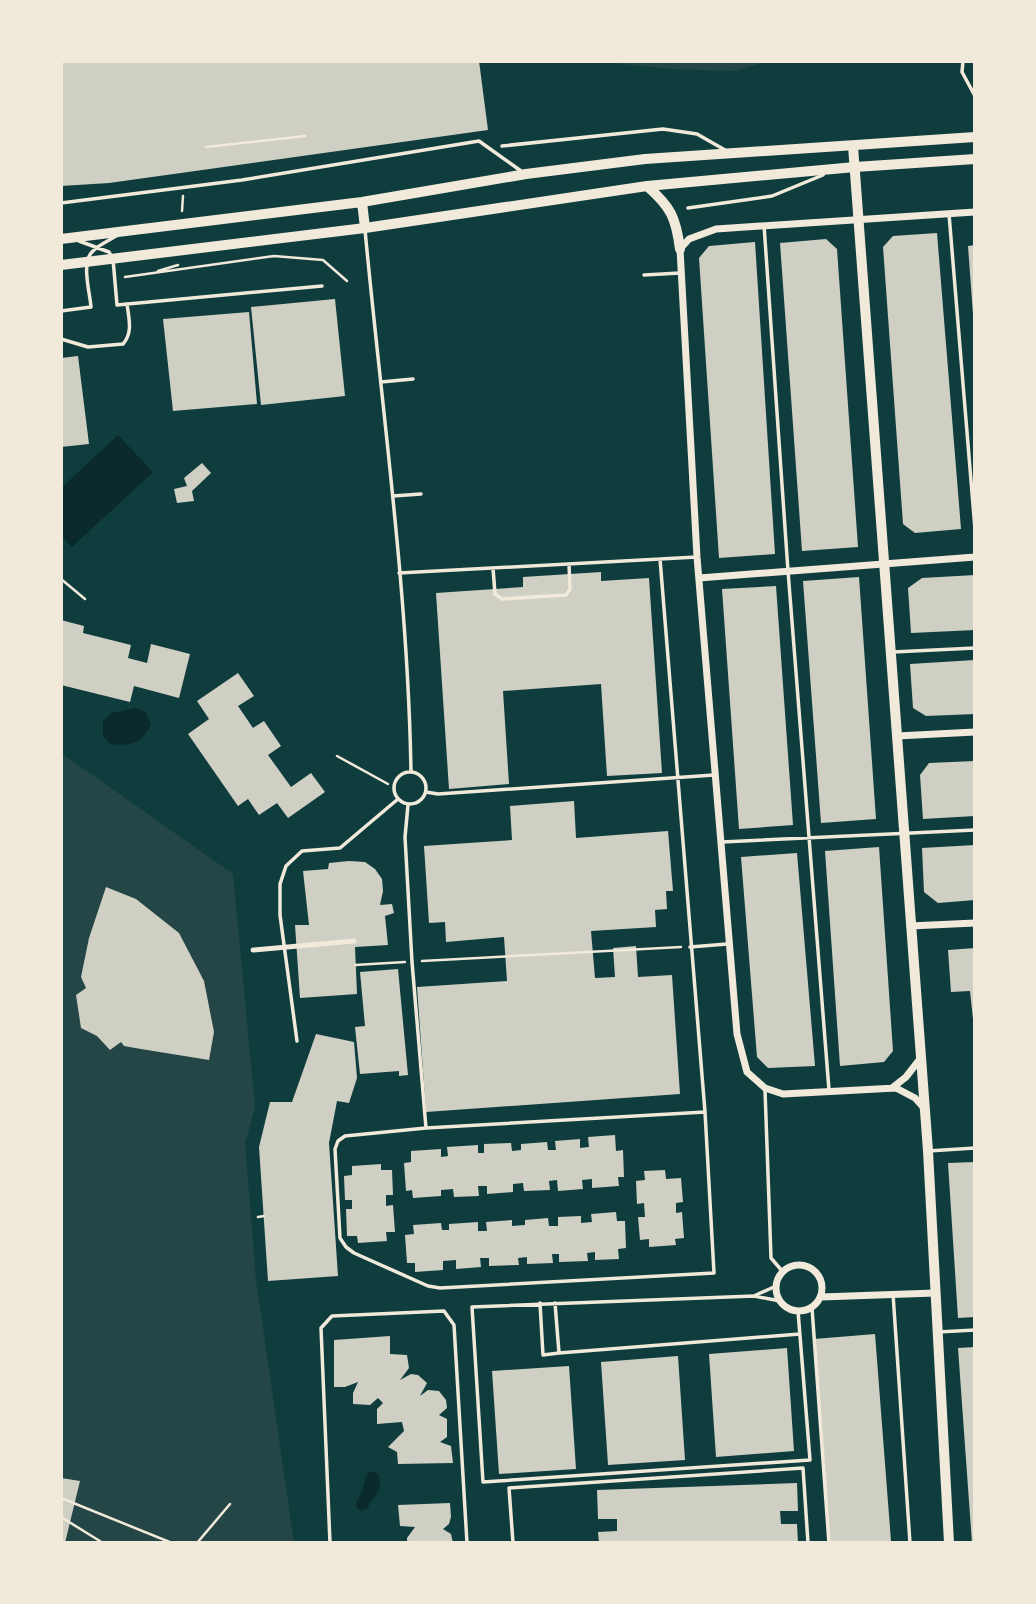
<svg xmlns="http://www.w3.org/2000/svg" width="1036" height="1604" viewBox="0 0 1036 1604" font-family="Signika,sans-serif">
  <rect width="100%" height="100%" fill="#0f3d3e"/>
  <path fill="#244646" d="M594 61H769L736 71 671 69Z
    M61 753 233 874 255 1107 245 1144 256 1280 294 1543H61Z"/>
  <path fill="#0a2a2b" d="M118 435 153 472 72 547 61 536V488Z
    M136 708 146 713 151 724C142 744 131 746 110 744L103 736V721L111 713Z
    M374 1471 379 1475C384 1491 373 1496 367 1509L361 1511 356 1507C356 1498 361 1496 363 1488 365 1481 364 1479 368 1473Z"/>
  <path fill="#cfcfc3" d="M61 61H479L488 130 109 183 61 186Z
    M937 233 961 529 915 533 903 524 883 247 893 236Z
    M826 239 837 249 858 547 802 551 780 243Z
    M755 242 775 554 719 558 699 258 709 246Z
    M975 245V314H973L968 246Z
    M335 299 345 396 261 405 251 307Z
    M249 312 257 404 173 411 163 319Z
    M78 356 89 444 61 447V358Z
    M202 463 211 473 192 491 194 501 177 503 174 489 187 486 184 478Z
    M601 572V581L649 578 662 773 607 776 601 684 503 691 509 784 449 789 436 593 523 587V577Z
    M975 575V630L911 633 908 588 922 578Z
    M859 577 876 819 821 823 803 581Z
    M776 586 793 825 739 829 722 589Z
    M61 620 84 626 83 633 131 645 128 658 147 663 151 644 190 654 179 698 134 686 130 702 61 685Z
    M975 660V714L926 716 913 708 910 664Z
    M238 673 254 696 238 706 253 728 264 721 281 746 268 755 291 787 311 773 325 792 288 818 277 803 259 815 248 799 238 806 188 734 209 719 197 701Z
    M975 761V816L923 819 920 775 929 763Z
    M574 801 576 838 668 831 673 891H666L667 909 655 910 656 927 591 931 595 978 615 977 613 948 636 946 638 977 672 975 680 1094 426 1112 417 987 507 981 504 937 446 942 445 922 429 923 424 846 512 840 510 806Z
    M975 845V900L938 903 924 892 922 848Z
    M879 847 893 1051 884 1062 840 1066 825 851Z
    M797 853 815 1066 768 1068 757 1057 741 857Z
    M349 861 365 862 375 869 382 879 383 891 380 905 392 904 394 913 385 916 388 945 355 947 357 994 300 998 295 925H309L303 871 328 869 329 863Z
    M106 887 136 899 179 933 204 981 214 1032 209 1060 141 1049 124 1046 121 1042 110 1050 97 1036 81 1028 76 995 86 988 81 977 89 938Z
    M975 948V1019H973L970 991 951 992 948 950Z
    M398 969 408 1075 399 1076V1071L360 1074 355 1027 365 1026 360 972Z
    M316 1034 354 1042 357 1078 349 1103 337 1101 329 1143 338 1276 268 1281 259 1147 270 1102H292Z
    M615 1135 616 1151 623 1150 624 1177H618L619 1186 592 1188V1179L582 1180 583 1189 558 1191 557 1180 549 1181 550 1190 524 1191 523 1183 513 1184V1192L487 1194V1186H478L479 1196 454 1197 453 1189 441 1190V1196L413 1198 412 1190 406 1191 404 1163 411 1162V1151L441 1149V1157L448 1156 447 1147 478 1145V1153H484V1144L511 1143 512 1151 521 1150V1144L547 1142 548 1150H556L555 1141 580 1139V1148L589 1147 588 1137Z
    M975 1162V1317L958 1318 948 1163Z
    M381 1164V1170H392L393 1195H386V1206L393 1205 395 1232H386L387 1241 358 1243 357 1236H347L346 1209H352V1200H345L344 1176 352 1175V1166Z
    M665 1170 666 1179 681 1178 683 1202 676 1203V1213L682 1212 684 1238 675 1239 676 1245 649 1247V1239L640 1240 638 1217H645L644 1203 637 1204 636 1181 645 1180 644 1171Z
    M616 1212 617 1221H625L626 1248 618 1249 619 1259 595 1260V1252L587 1253 588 1261 559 1262V1254H552L553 1263 527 1264V1257L518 1258 519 1265 489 1266V1258H480L481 1267 456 1269V1260L443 1261V1270L415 1272V1263H407L405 1235 414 1234 413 1225 441 1223 442 1230H449V1224L478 1222V1231H487L486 1222 512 1220V1226L525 1225V1220L548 1218 549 1226H558V1217L581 1216V1223L592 1222 591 1214Z
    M875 1334 891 1541 830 1543 814 1339Z
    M390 1336V1354L407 1355 409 1368 400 1380 411 1374 418 1375 427 1383 420 1396 428 1390 439 1391 446 1400 447 1408 439 1415 447 1419V1437L440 1442 451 1446 453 1463 398 1464 397 1452 388 1447 404 1431 402 1422 377 1424V1409L383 1403 378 1398 370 1405 353 1404V1393L358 1382 345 1387H334V1340Z
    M975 1347V1543H972L958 1348Z
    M787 1348 794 1451 716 1457 709 1354Z
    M678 1356 685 1460 608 1465 601 1362Z
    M569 1366 576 1469 499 1474 492 1371Z
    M61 1478 80 1481 65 1543H61Z
    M797 1483 798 1511H780L781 1524H797L798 1543H599L598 1532 617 1531V1519H598L597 1490Z
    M450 1503 451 1517 449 1524 443 1529 451 1534 453 1543H407V1538L415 1527 400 1526 398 1505Z"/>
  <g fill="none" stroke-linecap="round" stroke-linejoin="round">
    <path stroke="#f1e9da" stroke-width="2.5" d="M206 147 305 136
      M182 211 183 196
      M158 271 178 265
      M125 277 274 256 323 260 347 281
      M61 579 85 599
      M337 756 388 784
      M422 961 681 947
      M355 965 405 962
      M258 1217 264 1216
      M61 1498 172 1543
      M61 1517 103 1543
      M197 1543 230 1504"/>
    <path stroke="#f1e9da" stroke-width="3.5" d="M963 61 962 72 975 96
      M502 146 663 129 697 134 725 150
      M61 203 242 180 479 141 521 171
      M688 208 772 196 823 175
      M949 214 975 529
      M764 225 788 571 829 1090
      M365 230C382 411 408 591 411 772
      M79 241 109 252 113 259 117 305 322 286
      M644 275 680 273
      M61 311 91 307C90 293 81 263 92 252 98 245 108 241 116 236
      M61 339 88 347 123 344C133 333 129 319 127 304
      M381 382 413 379
      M393 496 421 494
      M660 559 705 1112 714 1273 440 1288 428 1286 354 1253 346 1247 340 1238 335 1149 338 1141 345 1136 426 1128 705 1112
      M493 568 495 594 502 599 566 595 570 589 569 564
      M399 573 697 557
      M893 652 975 648
      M394 788a16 16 0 1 1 32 0a16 16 0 1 1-32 0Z
      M426 792 438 794 714 775
      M408 805 405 837 412 962 426 1128
      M722 842 975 830
      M690 947 727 944
      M297 1041 280 915V884L286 866 302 851 340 848 398 799
      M765 1090 771 1258 783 1272
      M928 1151 975 1148
      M893 1294 910 1543
      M756 1295 776 1286
      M780 1301 754 1296 472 1307 483 1482 810 1460 798 1311
      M540 1303 543 1355 559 1353
      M555 1303 559 1353 800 1334
      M812 1308 829 1543
      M938 1332 975 1330
      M330 1543 321 1328 332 1316 444 1311 454 1325 467 1543
      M513 1543 509 1488 803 1468 808 1543"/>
    <path stroke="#f1e9da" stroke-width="5" d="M253 950 354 941"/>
    <path stroke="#f1e9da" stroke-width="7" d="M699 578 975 557
      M897 736 975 732
      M910 926 975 923
      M892 1088 906 1077 920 1059
      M924 1108 915 1098 896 1088 783 1094 765 1088 747 1072 737 1034 697 557 680 249 689 239 716 229 975 212
      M776 1288a23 23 0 1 1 46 0a23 23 0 1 1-46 0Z
      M821 1297 935 1293"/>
    <path stroke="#f1e9da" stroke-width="10" d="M853 146 928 1151 949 1543"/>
    <path stroke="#f1e9da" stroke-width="10" d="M647 186C671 207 676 218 680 249
      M362 202 365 228
      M61 239 362 202 526 174 645 159 975 137
      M61 265 365 228 647 186 855 167 975 159"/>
  </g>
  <rect width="1036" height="1604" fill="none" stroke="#f1e9da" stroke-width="126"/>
</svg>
